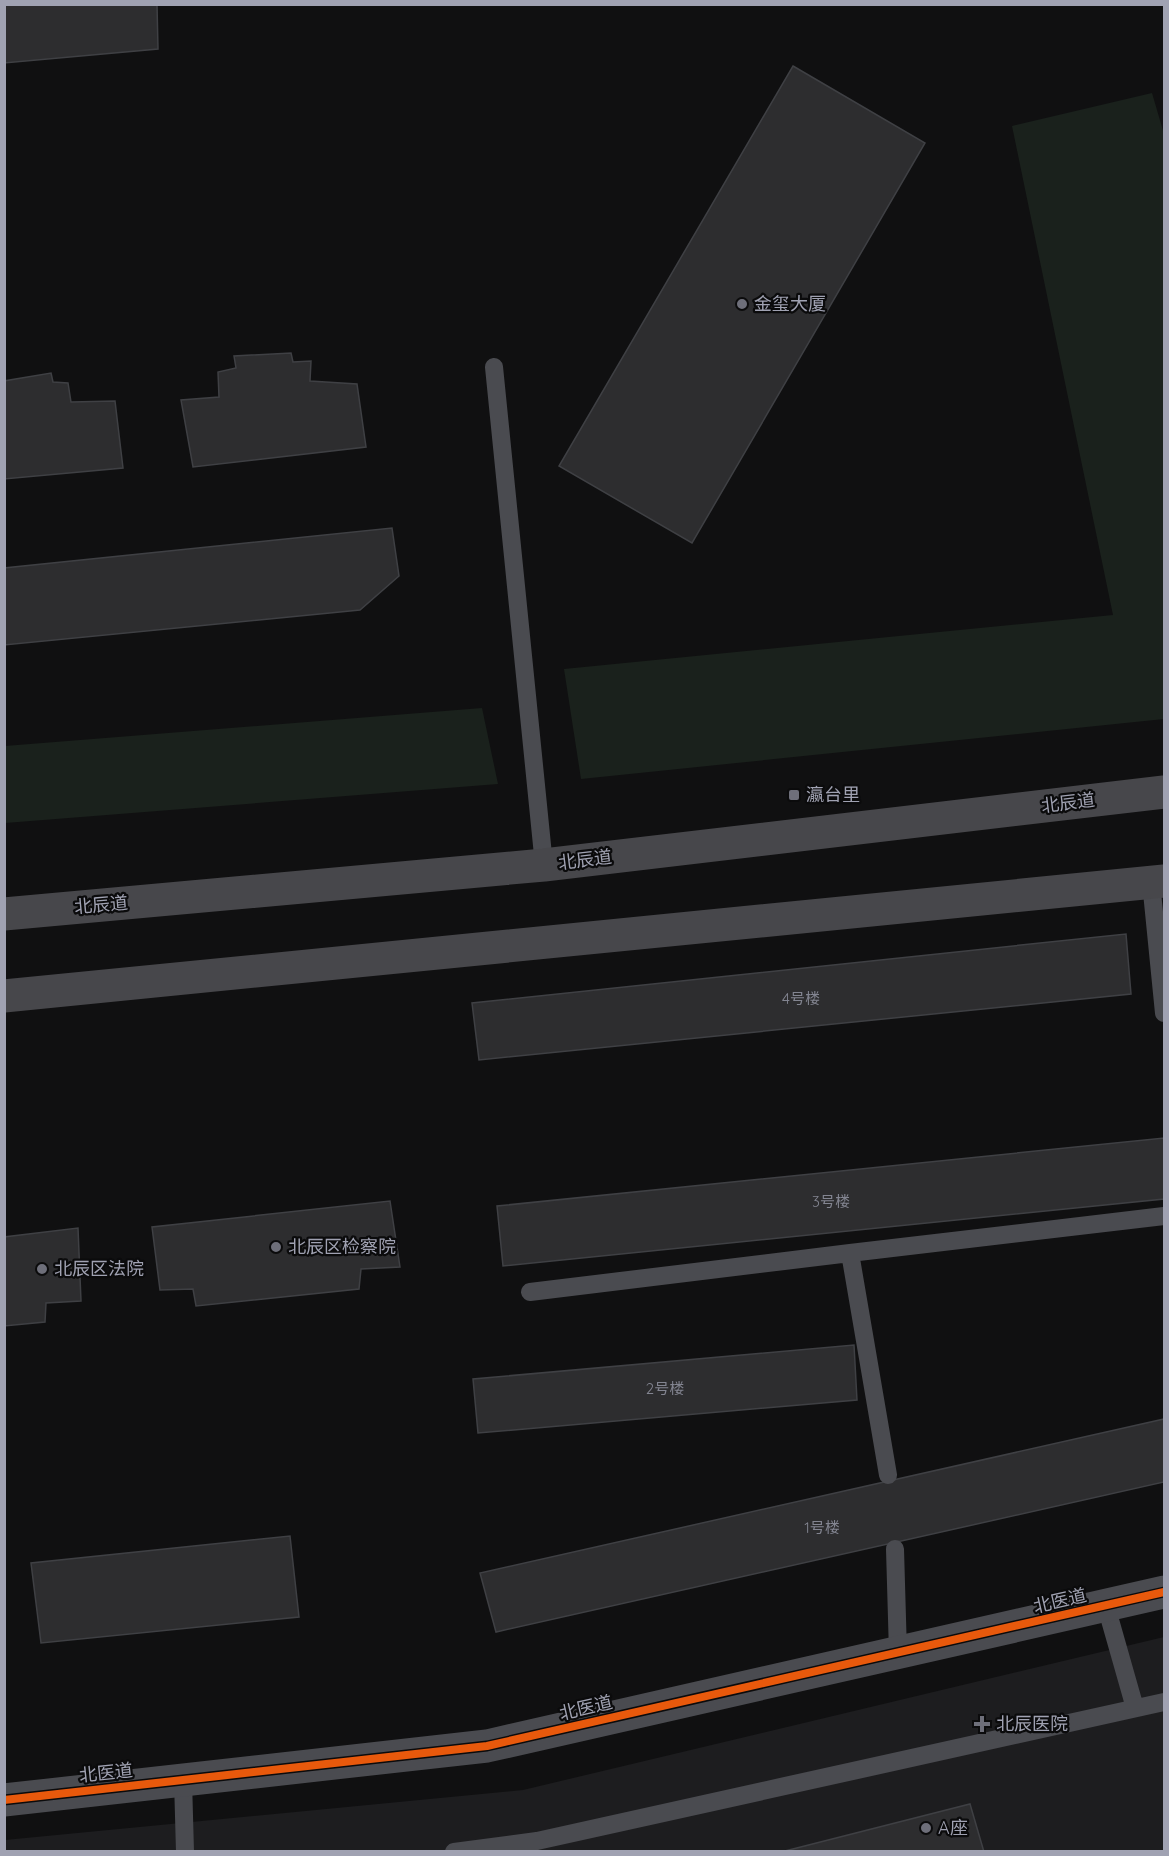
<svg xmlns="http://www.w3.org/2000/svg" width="1169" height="1856" viewBox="0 0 1169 1856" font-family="Quicksand,'Noto Sans SC',sans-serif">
  <rect width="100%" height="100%" fill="#101011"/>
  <path fill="#1d1d1f" d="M1164 1637V1851L5 1852V1840L523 1790Z"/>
  <path fill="#1a211c" d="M1152 93 1164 134V719L581 779 564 669 1113 615 1012 126Z
    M482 708 498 784 5 823V746Z"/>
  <path fill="#2d2d2f" stroke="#3f4044" stroke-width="1.5" d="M4 4H157L158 49 4 63Z
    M793 66 925 143 692 543 559 466Z
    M291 353 293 362 311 361 310 381 357 384 366 447 193 467 181 400 219 397 218 372 236 368 234 356Z
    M51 373 53 382 68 383 71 402 115 401 123 468 4 479V381Z
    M392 528 399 576 360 610 4 645V568Z
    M1126 934 1131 994 479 1060 472 1003Z
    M1164 1138V1199L503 1266 497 1206Z
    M390 1201 400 1267 361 1269 359 1289 196 1306 193 1289 160 1290 152 1227Z
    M78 1228 81 1301 46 1303 45 1322 4 1326V1237Z
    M854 1345 857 1400 478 1433 473 1379Z
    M1164 1419V1482L496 1632 480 1573Z
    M290 1536 299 1617 41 1643 31 1563Z
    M970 1804 984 1852H781Z"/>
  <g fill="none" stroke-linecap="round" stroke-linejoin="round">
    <path stroke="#4a4b50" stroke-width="18" d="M494 367 544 865
      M1151 882 1164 1013
      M530 1292 850 1253
      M888 1475 850 1253 1164 1216
      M895 1549 898 1653
      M1106 1606 1135 1708
      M183 1780 185 1852
      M454 1852 537 1841 1164 1702"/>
    <path stroke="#4a4b50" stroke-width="33" d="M4 1800 487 1746 1164 1592"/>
    <path stroke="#47474b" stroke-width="33" d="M4 914 544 865 1164 792
      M4 996 1164 881"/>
    <g stroke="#0b0b0c" stroke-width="11">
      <path id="cycleway" d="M4 1800 487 1746 1164 1592"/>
    </g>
    <use href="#cycleway" stroke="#e8590c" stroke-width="8"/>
  </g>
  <g fill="#6e6f7a" stroke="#0b0b0c" stroke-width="2">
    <circle cx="742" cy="304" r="6"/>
    <rect x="788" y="789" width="12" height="12" rx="3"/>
    <circle cx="276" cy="1247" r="6"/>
    <circle cx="42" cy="1269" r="6"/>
    <path d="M979 1715h6v6h6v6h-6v6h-6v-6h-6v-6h6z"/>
    <circle cx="926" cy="1828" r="6"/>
  </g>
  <g text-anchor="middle" stroke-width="4.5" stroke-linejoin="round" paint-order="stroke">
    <g font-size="15" fill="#838591">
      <text x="801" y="1004">4号楼</text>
      <text x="831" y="1207">3号楼</text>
      <text x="665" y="1394">2号楼</text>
      <text x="822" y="1533">1号楼</text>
    </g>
    <g font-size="18" fill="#a0a2b2" stroke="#0b0b0c" text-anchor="start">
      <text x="754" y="310">金玺大厦</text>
      <text x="806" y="801">瀛台里</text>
      <text x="288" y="1253">北辰区检察院</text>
      <text x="54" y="1275">北辰区法院</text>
      <text x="996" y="1730">北辰医院</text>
      <text x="938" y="1834">A座</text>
    </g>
    <g font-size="18" fill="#a0a2b2" stroke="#0b0b0c">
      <text transform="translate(1068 803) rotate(-7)" y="6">北辰道</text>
      <text transform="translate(585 860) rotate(-7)" y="6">北辰道</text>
      <text transform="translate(101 905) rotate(-5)" y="6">北辰道</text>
      <text transform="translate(1060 1601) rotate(-13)" y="6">北医道</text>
      <text transform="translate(586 1708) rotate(-13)" y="6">北医道</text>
      <text transform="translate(106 1773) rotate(-6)" y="6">北医道</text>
    </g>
  </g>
  <rect width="1169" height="1856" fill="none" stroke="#a0a2b2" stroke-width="12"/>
</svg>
